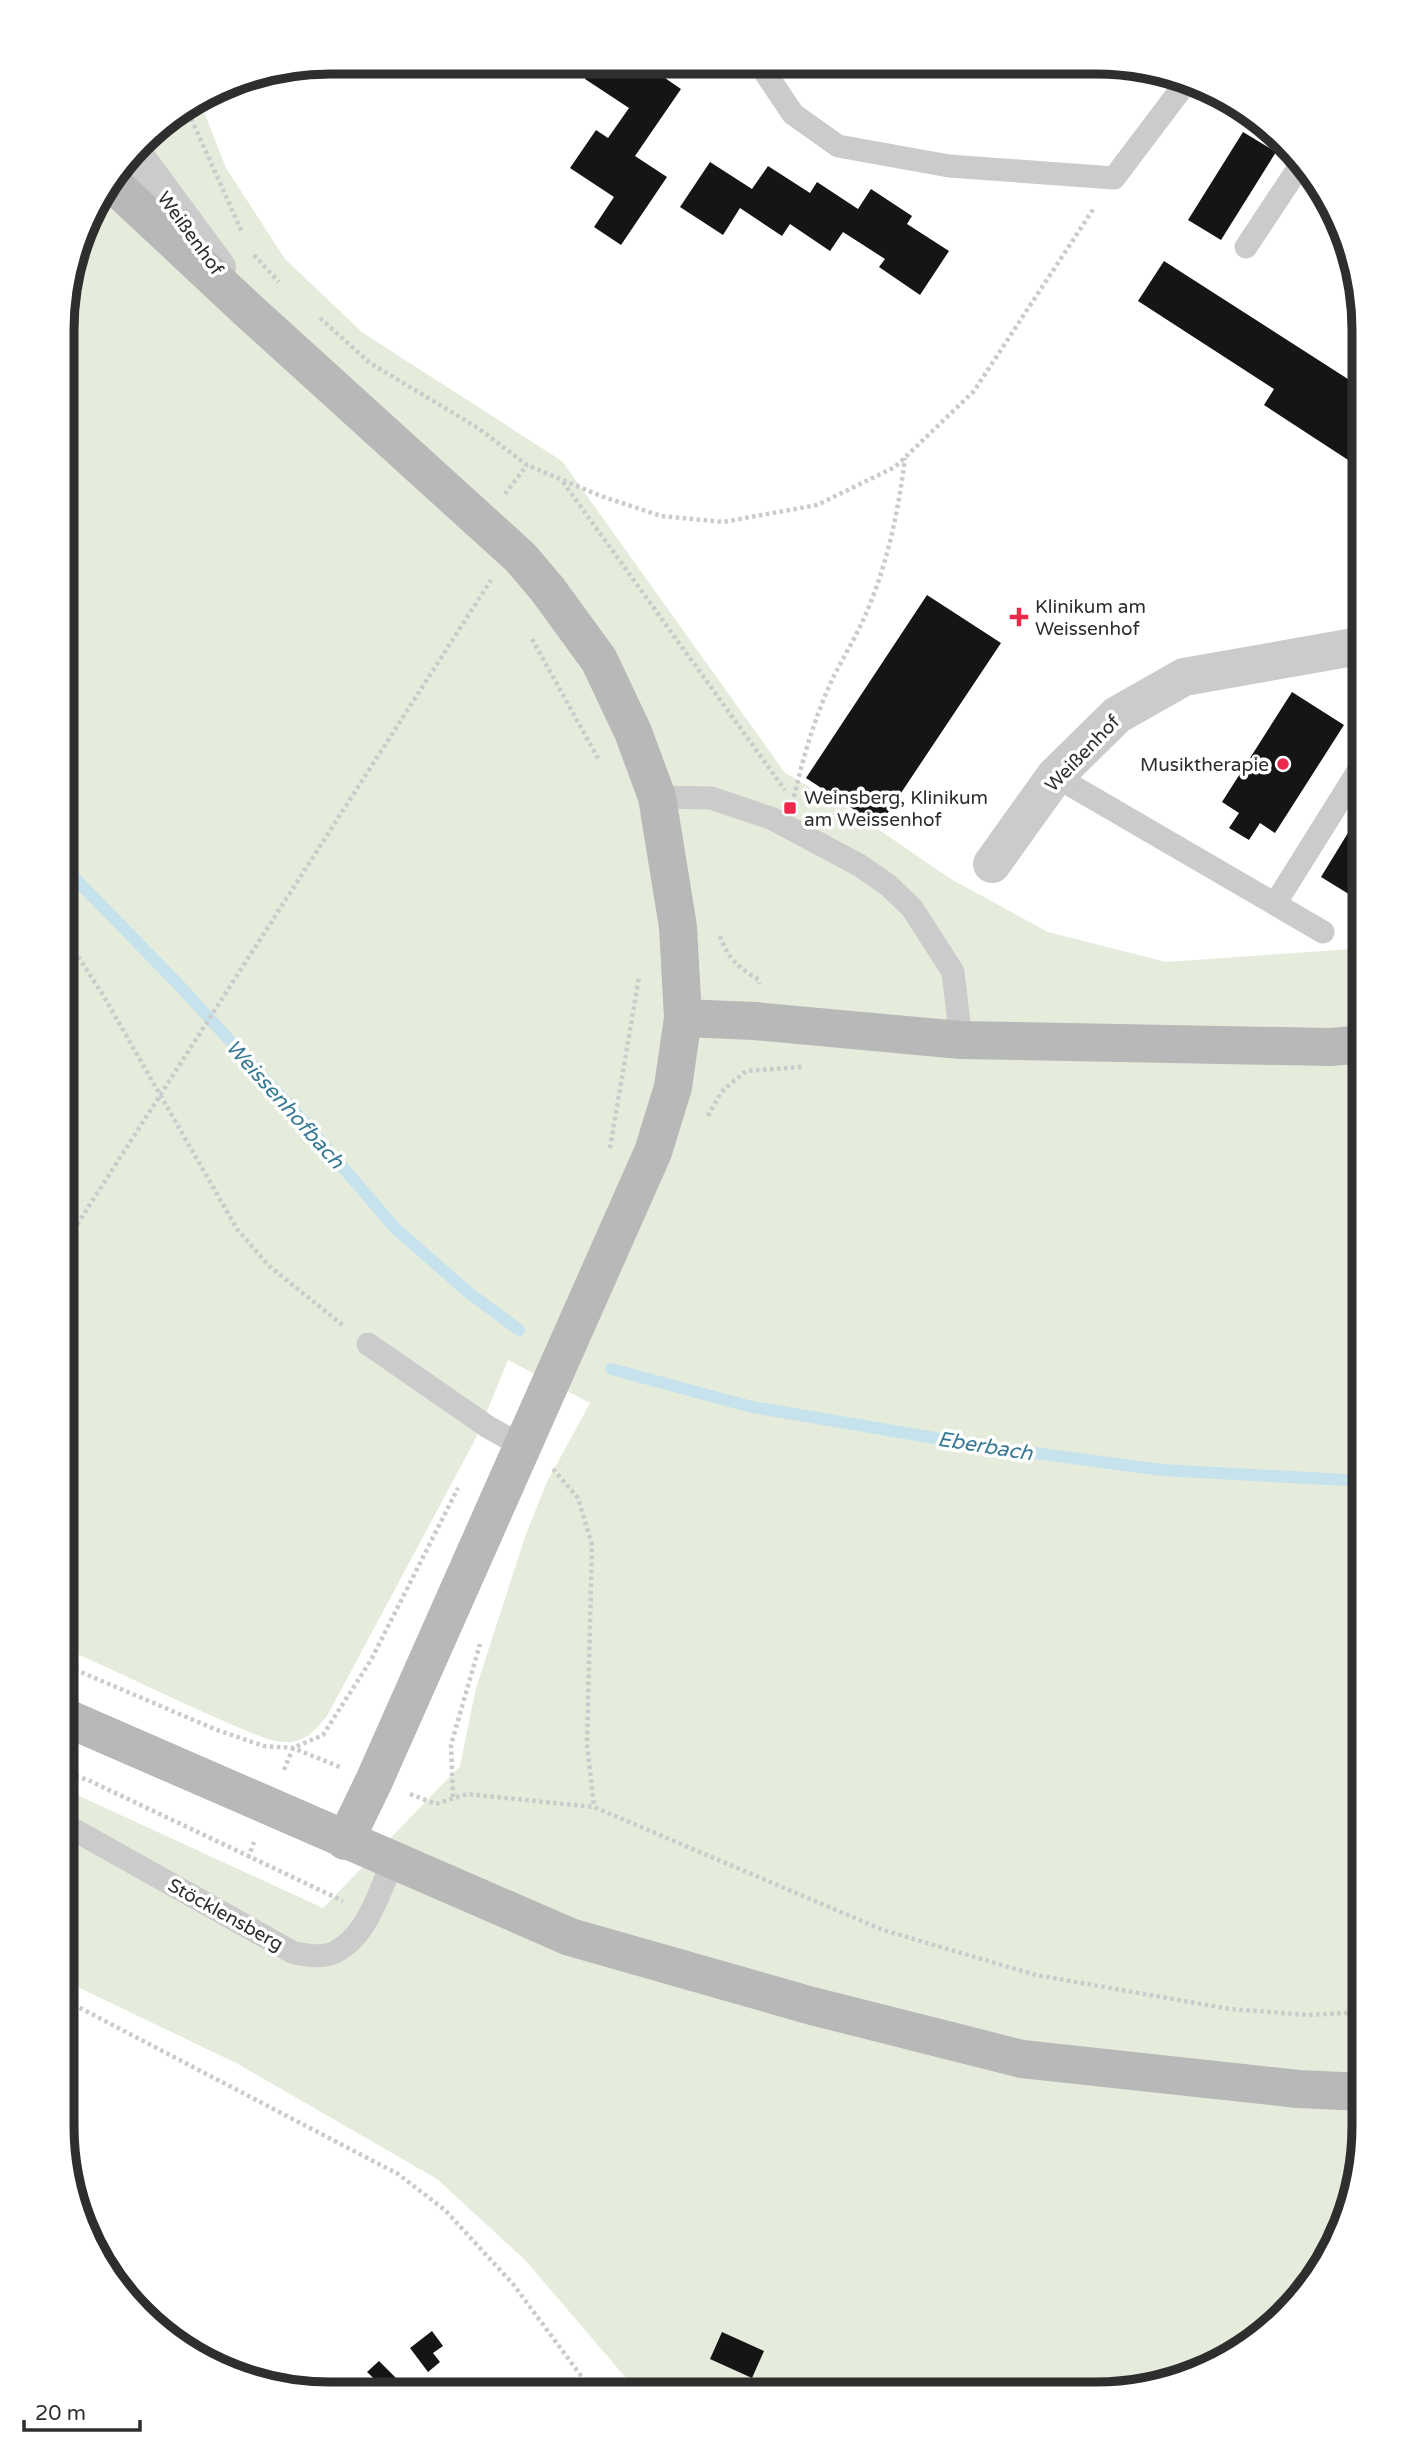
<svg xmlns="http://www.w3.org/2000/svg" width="1426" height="2455" viewBox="0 0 1426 2455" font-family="'Varela Round',sans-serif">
  <rect width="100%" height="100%" fill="#fff"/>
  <path fill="#e6ecdb" d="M199 99 226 168 285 259 363 333 562 461 785 773 850 810 951 879 1048 932 1166 962 1365 948 1364 2144 1344 2228 1309 2289 1246 2348 1183 2379 1097 2394 638 2392 525 2260 437 2179 238 2064 61 1979 62 1788 323 1908 460 1766 476 1688 526 1534 547 1482 590 1403 508 1360 476 1438 327 1716C317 1728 307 1741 289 1742 269 1743 246 1730 228 1723 172 1699 118 1671 62 1648L63 295 89 210 152 128Z"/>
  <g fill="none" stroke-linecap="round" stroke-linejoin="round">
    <path stroke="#c6e2ed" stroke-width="12" d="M63 866 178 984 298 1115 395 1228 468 1292 519 1330
      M611 1369 752 1407 982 1446 1162 1470 1364 1481"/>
  </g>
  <path fill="#151515" d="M595 63H643L681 89 635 156 667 177 621 245 594 227 614 197 570 168 596 130 608 138 629 108 585 79Z
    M1250 112 1273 128 1280 135 1276 140 1245 120Z
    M1243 132 1276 152 1221 240 1188 220Z
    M710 162 752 189 768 166 810 193 817 182 858 209 871 189 912 216 907 224 949 251 920 295 879 267 885 259 843 232 830 251 790 224 782 236 740 208 723 235 680 207Z
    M1164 261 1365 390V471L1264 405 1274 389 1138 301Z
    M927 595 1001 643 879 826 806 778Z
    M1292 692 1344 725 1275 833 1260 823 1249 840 1229 828 1239 813 1222 802Z
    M1365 805V904L1321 877Z
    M432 2331 443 2346 433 2353 440 2362 428 2372 410 2348Z
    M722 2332 764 2351 752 2378 710 2359Z
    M379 2361 396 2378 385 2389 367 2372Z"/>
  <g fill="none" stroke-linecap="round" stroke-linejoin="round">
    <path stroke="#cbcbcb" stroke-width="4.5" stroke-dasharray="3.5 3.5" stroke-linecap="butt" d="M189 105 190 116 242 232
      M254 255 279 282
      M320 318 370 363 478 428 527 465 601 496 661 516 723 522 817 505 895 467 974 391 1094 208
      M563 482 785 790
      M505 494 527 465
      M532 639 599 760
      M794 797C803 757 815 717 832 680 842 659 855 639 864 618 887 567 898 513 905 458
      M63 933 103 995 237 1229 268 1265 344 1326
      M720 936C728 959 738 967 759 980V984
      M708 1116 721 1092 746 1071 803 1067
      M610 1148 639 977
      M62 1248 491 580
      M553 1469 578 1498 592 1545 587 1744 594 1807
      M62 1664 217 1730 264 1746 293 1748 340 1767
      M284 1770 293 1748 323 1735 371 1660 458 1488
      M62 1772 88 1780 343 1901
      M410 1794 436 1804 467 1794 594 1807 883 1930 1036 1975 1230 2009 1309 2015 1364 2012
      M453 1797 451 1745 480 1644
      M248 1858 254 1842
      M61 1998 398 2174 445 2210 513 2284 593 2392"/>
    <path stroke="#cbcbcb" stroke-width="23" d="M762 64V68L793 114 838 146 949 166 1114 178 1188 80
      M1246 247 1303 161
      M1055 776 1323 932
      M657 797 711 798 773 819 859 865 888 885 912 908 953 972 961 1040
      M1275 904 1365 760
      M368 1344 488 1427 522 1446
      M62 1823 294 1953C306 1955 321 1958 333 1953 367 1938 379 1892 393 1861"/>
    <path stroke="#cbcbcb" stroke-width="38" d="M133 154 217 268
      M992 864 1055 776 1117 715 1184 677 1365 645"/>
    <path stroke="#b8b8b8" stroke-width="38" d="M111 182 250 312 521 558 548 590 599 660 633 732 657 797 678 927 683 1018 673 1087 653 1152 374 1781 345 1841
      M683 1018 754 1021 961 1040 1330 1047 1365 1044
      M62 1716 570 1937 812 2006 1022 2059 1298 2089 1364 2092"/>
  </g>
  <g fill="#ed284b" stroke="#fff" stroke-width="2.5">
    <path d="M1015.5 606.5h7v7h7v7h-7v7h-7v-7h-7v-7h7z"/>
    <circle cx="1283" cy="764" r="7"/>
    <rect x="783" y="801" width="14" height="14" rx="3.5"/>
  </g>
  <g text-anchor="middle" stroke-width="7" stroke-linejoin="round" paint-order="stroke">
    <g font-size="19" fill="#2e2e2e" stroke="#fff">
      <text transform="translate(191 233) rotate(54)" y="7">Weißenhof</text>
      <text transform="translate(1082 753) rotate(-46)" y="7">Weißenhof</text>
      <text transform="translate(226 1914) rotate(29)" y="7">Stöcklensberg</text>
    </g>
    <g font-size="19" fill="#2e2e2e" stroke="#fff" text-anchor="start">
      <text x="1035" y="613">Klinikum am<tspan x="1035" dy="22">Weissenhof</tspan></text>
      <text x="1269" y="771" text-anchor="end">Musiktherapie</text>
      <text x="804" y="804">Weinsberg, Klinikum<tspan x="804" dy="22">am Weissenhof</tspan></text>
    </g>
    <g font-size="21" font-style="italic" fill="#387a94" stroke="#fff">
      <text transform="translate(285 1104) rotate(48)" y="7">Weissenhofbach</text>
      <text transform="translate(985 1446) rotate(9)" y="7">Eberbach</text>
    </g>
  </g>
  <path d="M0 0H1426V2455H0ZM330 74H1096A256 256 0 0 1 1352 330V2126A256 256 0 0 1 1096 2382H330A256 256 0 0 1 74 2126V330A256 256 0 0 1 330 74Z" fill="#fff" fill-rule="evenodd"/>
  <path fill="none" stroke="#2e2e2e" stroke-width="9" d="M330 74H1096A256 256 0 0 1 1352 330V2126A256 256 0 0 1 1096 2382H330A256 256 0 0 1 74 2126V330A256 256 0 0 1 330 74Z"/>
  <path d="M24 2420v10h116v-10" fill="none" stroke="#2e2e2e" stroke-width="3.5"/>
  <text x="35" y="2420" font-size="21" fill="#2e2e2e" stroke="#ffffff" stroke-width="5" paint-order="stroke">20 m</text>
</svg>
